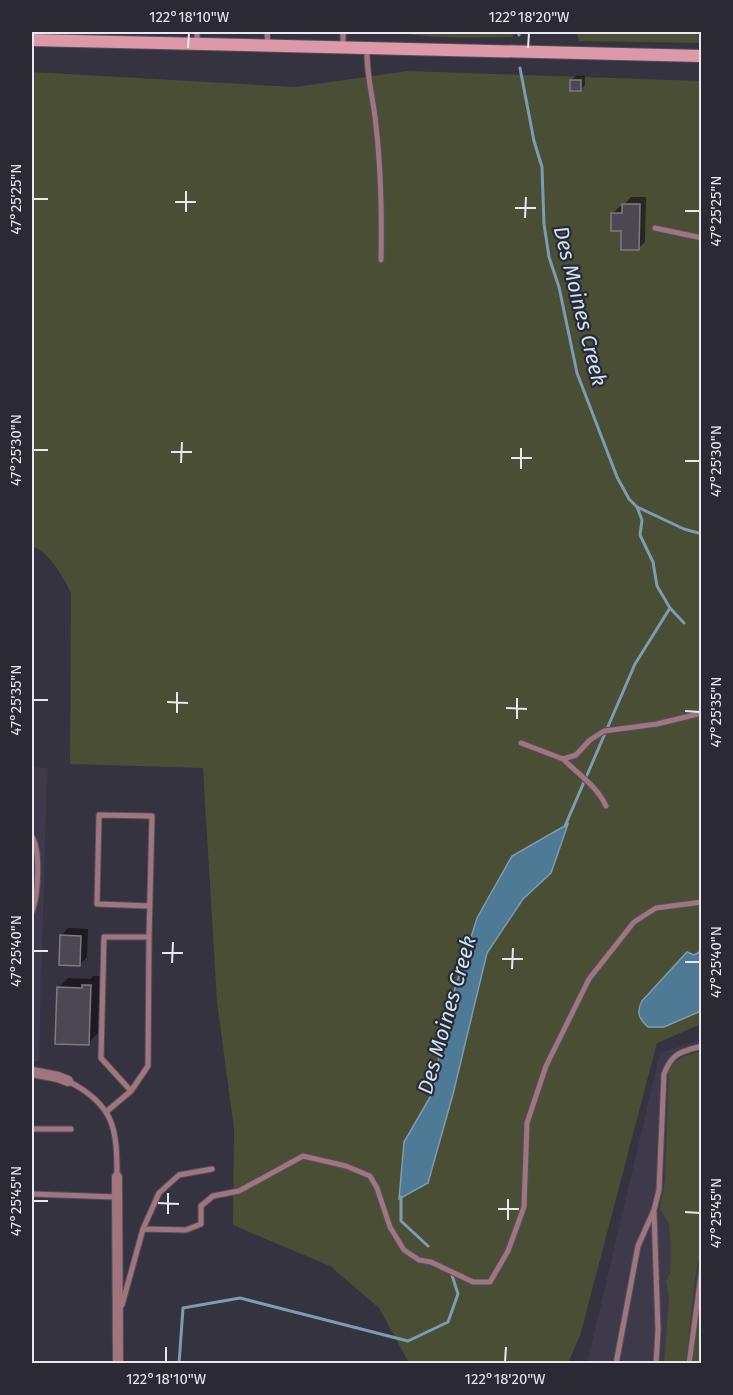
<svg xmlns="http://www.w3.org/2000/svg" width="733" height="1395" viewBox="0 0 733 1395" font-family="'Fira Sans',sans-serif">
  <rect width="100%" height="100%" fill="#35333f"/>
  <path fill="#3e3a4c" d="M32 767 47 768 39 1061H32Z
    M701 1040V1363L587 1364 660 1053Z"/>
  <path fill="#494e35" d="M394 32H516L512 37C474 38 432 39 394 32Z
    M576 32H701V43L579 41Z
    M408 71 701 81V1024L657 1043 580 1336 568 1363H409L379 1308 330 1266 233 1225 234 1128 217 1002 203 768 70 764 71 593C64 579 48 549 32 547V72L295 87Z
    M701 1051V1259L698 1263 695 1278 686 1363H664L669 1298 666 1281 670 1273 671 1249 669 1224 660 1209 665 1181 669 1071C677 1056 686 1056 701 1051Z
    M701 1288V1363H692Z"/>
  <path fill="#4f7a96" stroke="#7d9bb1" stroke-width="1.5" d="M568 824 551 873 523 899 487 953 453 1094 428 1183 399 1199 404 1142 433 1092 445 1020 477 918 512 856Z
    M701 951V1011L664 1027H648C639 1019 636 1012 642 1001L687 952 694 955Z"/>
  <path fill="#0007" d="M576 76H585V85L581 90 571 80Z
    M631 197H646L645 242 638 249 613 213 620 206H623Z
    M68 928 88 929 87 957 80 964 61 936Z
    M93 976H101L98 1033 88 1043 58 988 68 978 90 979Z"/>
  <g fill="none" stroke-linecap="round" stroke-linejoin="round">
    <path stroke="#7d9bb1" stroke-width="3" d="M518 32 519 35
      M520 68 534 141 542 167 544 224 549 257 559 287 577 373 617 477 629 499 637 507 642 520 640 535 653 562 657 586 670 608 684 623
      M637 507 684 529 702 534
      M565 826 635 664 670 608
      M401 1197V1221L428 1246
      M179 1364 183 1308 240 1298 408 1341 448 1322 458 1294 451 1272"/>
  </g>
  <path fill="#4d4752" stroke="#7f7986" stroke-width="1.5" d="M570 80H581V91H570Z
    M622 204H640L639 250H621V231H611V213H622Z
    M60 935 81 936 80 966 59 965Z
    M82 985H91L89 1045 55 1044 57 987 82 988Z"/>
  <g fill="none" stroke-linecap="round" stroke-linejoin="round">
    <g stroke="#52505b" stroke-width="7">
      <path id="service" d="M197 32V44
        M267 32 268 45
        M343 32V48
        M367 48C366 72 372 93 375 117 381 165 382 212 381 260
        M655 228 702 238
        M521 743 563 759 576 755 590 740 604 731 657 724 702 713
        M563 759C578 774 597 786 606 806
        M32 837C41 850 38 897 32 911
        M149 937 152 816 99 815 97 904 150 906
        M68 1081C115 1105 117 1129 117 1177
        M106 1112 131 1091 148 1066 149 937H104L101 1058 131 1091
        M32 1129H71
        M32 1194 116 1197
        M654 1212 658 1330 656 1364
        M143 1229 186 1230 201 1224V1206L213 1196 239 1191 303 1156 346 1166 370 1176 377 1188 390 1227 404 1250 419 1260 431 1262 473 1282H490L508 1251 524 1207 527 1123 546 1066 589 979 634 922 656 908 702 902
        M122 1305 143 1229 159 1193 179 1175 212 1169
        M616 1364 638 1246 654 1210 659 1190 664 1074C672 1053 680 1052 702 1046
        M689 1364 702 1268"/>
    </g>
    <g stroke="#52505b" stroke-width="12">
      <path id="minor" d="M32 1072 58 1077 68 1081
        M117 1177 118 1364"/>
    </g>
    <g stroke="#52505b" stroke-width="14">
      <path id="secondary" d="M32 40 702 56"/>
    </g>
    <use href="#service" stroke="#a1757e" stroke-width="5"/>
    <use href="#minor" stroke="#a1757e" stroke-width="10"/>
    <use href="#secondary" stroke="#de99a8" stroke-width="12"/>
  </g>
  <path fill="none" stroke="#e9e8ef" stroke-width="2" d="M188 48 189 33M528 48 529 33M33 199H48M175 202H196M515 208H536M685 211H700M186 212V191M525 218 526 197M33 450H48M171 452H192M511 458H532M685 461H700M181 463 182 442M521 469V448M33 700H48M167 702 188 703M506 708 527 709M685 711 700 712M177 713V692M517 719V698M33 951H48M162 953H183M502 959H523M685 962H700M172 963 173 942M512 969 513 948M33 1201H48M158 1203 179 1204M498 1209H519M685 1212 700 1213M168 1214V1193M508 1220V1199M166 1362V1347M505 1362 506 1347"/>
  <g text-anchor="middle" stroke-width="4.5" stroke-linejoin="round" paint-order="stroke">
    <g font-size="21" font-style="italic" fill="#cbe6f8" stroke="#2b2934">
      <text transform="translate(580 306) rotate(76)" y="7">Des Moines Creek</text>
      <text transform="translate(447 1015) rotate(-74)" y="7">Des Moines Creek</text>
    </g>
  </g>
  <rect width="733" height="1395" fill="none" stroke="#2b2934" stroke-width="66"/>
  <rect x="33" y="33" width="667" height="1329" fill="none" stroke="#e9e8ef" stroke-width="2"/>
  <g font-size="15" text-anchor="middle" fill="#e9e8ef">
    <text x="189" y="22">122°18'10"W</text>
    <text x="529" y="22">122°18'20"W</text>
    <text transform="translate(16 199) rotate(-90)" y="5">47°25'25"N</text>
    <text transform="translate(716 211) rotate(-90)" y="5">47°25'25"N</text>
    <text transform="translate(16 450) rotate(-90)" y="5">47°25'30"N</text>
    <text transform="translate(716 461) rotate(-90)" y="5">47°25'30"N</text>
    <text transform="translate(16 700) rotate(-90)" y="5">47°25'35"N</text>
    <text transform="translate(716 712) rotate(-90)" y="5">47°25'35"N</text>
    <text transform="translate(16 951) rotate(-90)" y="5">47°25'40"N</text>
    <text transform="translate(716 962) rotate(-90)" y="5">47°25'40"N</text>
    <text transform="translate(16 1201) rotate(-90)" y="5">47°25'45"N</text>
    <text transform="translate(716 1213) rotate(-90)" y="5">47°25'45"N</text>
    <text x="166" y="1384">122°18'10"W</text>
    <text x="505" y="1384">122°18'20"W</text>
  </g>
</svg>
